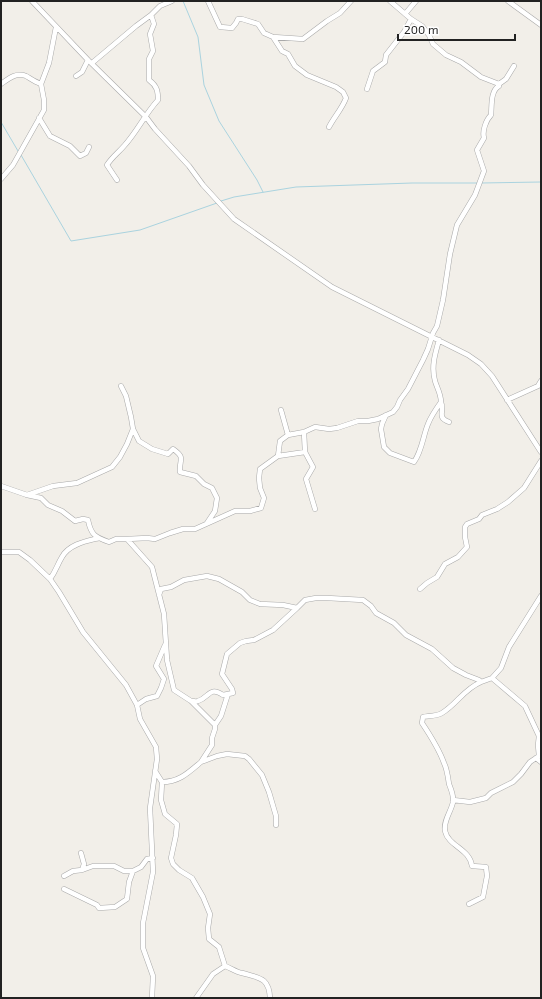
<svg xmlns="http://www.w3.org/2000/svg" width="542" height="999" viewBox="0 0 542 999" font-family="'Exo 2',sans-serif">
  <rect width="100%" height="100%" fill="#f2efe9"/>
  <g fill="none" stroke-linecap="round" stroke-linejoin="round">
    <path stroke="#aad3df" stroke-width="1" d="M183 1 198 37 204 85 219 121 257 180 263 192
      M1 122 18 151
      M21 155 71 241 140 230 217 203
      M482 183 541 182
      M221 201 234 197 296 187 412 183H477"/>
    <g stroke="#a9a9a9" stroke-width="5.5">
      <path id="minor" d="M32 1 88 60 146 117 155 129 189 166 203 185 234 219 332 287 468 355 481 364 492 376 541 452
        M208 1 220 27 232 28 236 23 238 19H242L258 24 264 33 273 37 282 51 288 54 295 66 307 75 336 87 343 92 346 98C342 109 334 117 329 127
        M508 1 541 25
        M405 14 416 1
        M273 37 303 39 327 21 340 13 351 1
        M92 63 136 26 151 15
        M76 76 82 72 88 60
        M1 84C8 79 16 72 26 76 31 79 35 82 41 84
        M499 84 506 79 514 66
        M367 89 373 71 385 62 386 55 404 32 411 19
        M39 118 50 136 70 146 80 156 86 153 89 147
        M1 179 13 165 44 110V100L41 84 49 63 56 27
        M117 180 107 165C112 157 118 153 124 146 137 132 145 114 158 100 158 91 157 86 149 80V59L153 51 150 34 154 24 151 15 160 6 172 1
        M507 400 538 386 541 381
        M441 402C445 412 436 417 449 422
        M386 415 382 424 381 429 384 447 390 453 414 462C422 451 423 436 428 424 431 416 436 409 441 402 441 394 437 388 435 381 431 367 435 354 439 340
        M133 429 139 441 152 449 168 454 173 449C186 458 179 459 180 472L196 476 204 484 212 488 217 498 215 511 207 523
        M304 432 305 452
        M288 435 304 432 315 427 329 429 337 428 358 421H368L378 419 393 412 397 407 400 400 408 389 423 360 428 349 433 333 437 326 443 300 450 254 457 225 475 195 484 171 477 150 484 138C482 131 486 120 491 115 492 107 490 91 499 86V84L481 77 461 62 446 55 433 44 429 35 422 26 411 19 390 1
        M278 456 305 452 313 467 306 479 315 509
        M1 486 27 495 41 498 48 505 62 511 75 521 83 519 88 520C91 535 95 537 109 542L116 539H127
        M27 495 53 486 77 483 112 467 120 457 127 444 133 429 131 417 126 396 121 386
        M1 552H19L30 560 50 579 59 592 83 632 126 685 137 705 140 719 156 747 157 759 150 808 153 872 143 923V948L153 976 152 998
        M50 579C56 571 57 565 62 557 69 544 87 541 99 538
        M420 589 427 583 437 577 445 564 458 557 467 547 465 537V527L467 524 479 519 482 515 497 509 508 502 524 488 541 461
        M159 595 161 589 171 587 184 580 207 576 219 579 242 592 250 600 260 604 283 605 297 608 305 600 316 598H327L363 600 371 606 376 613 394 623 406 635 432 649 453 668 466 675 479 680 481 682 492 678 501 668 509 647 541 596
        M492 678 525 706 539 736
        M191 701C194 701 196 702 198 701 210 697 209 686 223 695L233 693 232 689 222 674 227 654 240 643 246 641 254 640 273 630 297 608
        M137 705 146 699 157 696 161 688 164 679 156 666 165 645
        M215 725 221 716 228 694
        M536 758 541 762
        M155 771 162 782 161 800 165 814 177 824 176 835 171 858 173 864 179 870 192 878 203 897 210 914 208 928 209 939 219 947 225 966C231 968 236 972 242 973 259 978 269 977 270 998
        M162 782C179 782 188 773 201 762
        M453 800 470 802 486 798 491 793 513 782 521 774 530 762 539 756 538 745 539 736H541
        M276 825V816L269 792 262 775 249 759 245 756 227 754 217 756 201 762 212 745V738L215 729V725L191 701 174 690 167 660 164 614 152 567 127 539 147 538 155 539 170 533 183 529H195L235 511H250L261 508 264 498 260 488 259 478 260 469 278 456 280 441 288 435 281 410
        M81 853 84 864 82 870
        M64 876 73 871 82 870 93 866H114L124 871H133L141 867 147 859 153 858
        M64 889 97 905 99 908 115 907 127 899 129 882 133 871
        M469 904 483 897 487 876 486 867 472 866C470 849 448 846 445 831 443 821 451 812 453 802 454 796 451 789 449 784 448 777 447 769 444 763 439 749 430 735 422 723L423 717C429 716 437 716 442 713 457 704 464 689 481 682
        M196 998 213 974 225 966"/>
    </g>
    <use href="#minor" stroke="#fff" stroke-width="4.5"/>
  </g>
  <rect width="542" height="999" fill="none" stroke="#222222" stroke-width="4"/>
  <path d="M398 34v6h117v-6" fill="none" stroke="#222222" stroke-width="2"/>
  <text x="404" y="34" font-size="12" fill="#222222" stroke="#ffffff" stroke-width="3" paint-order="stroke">200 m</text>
</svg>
